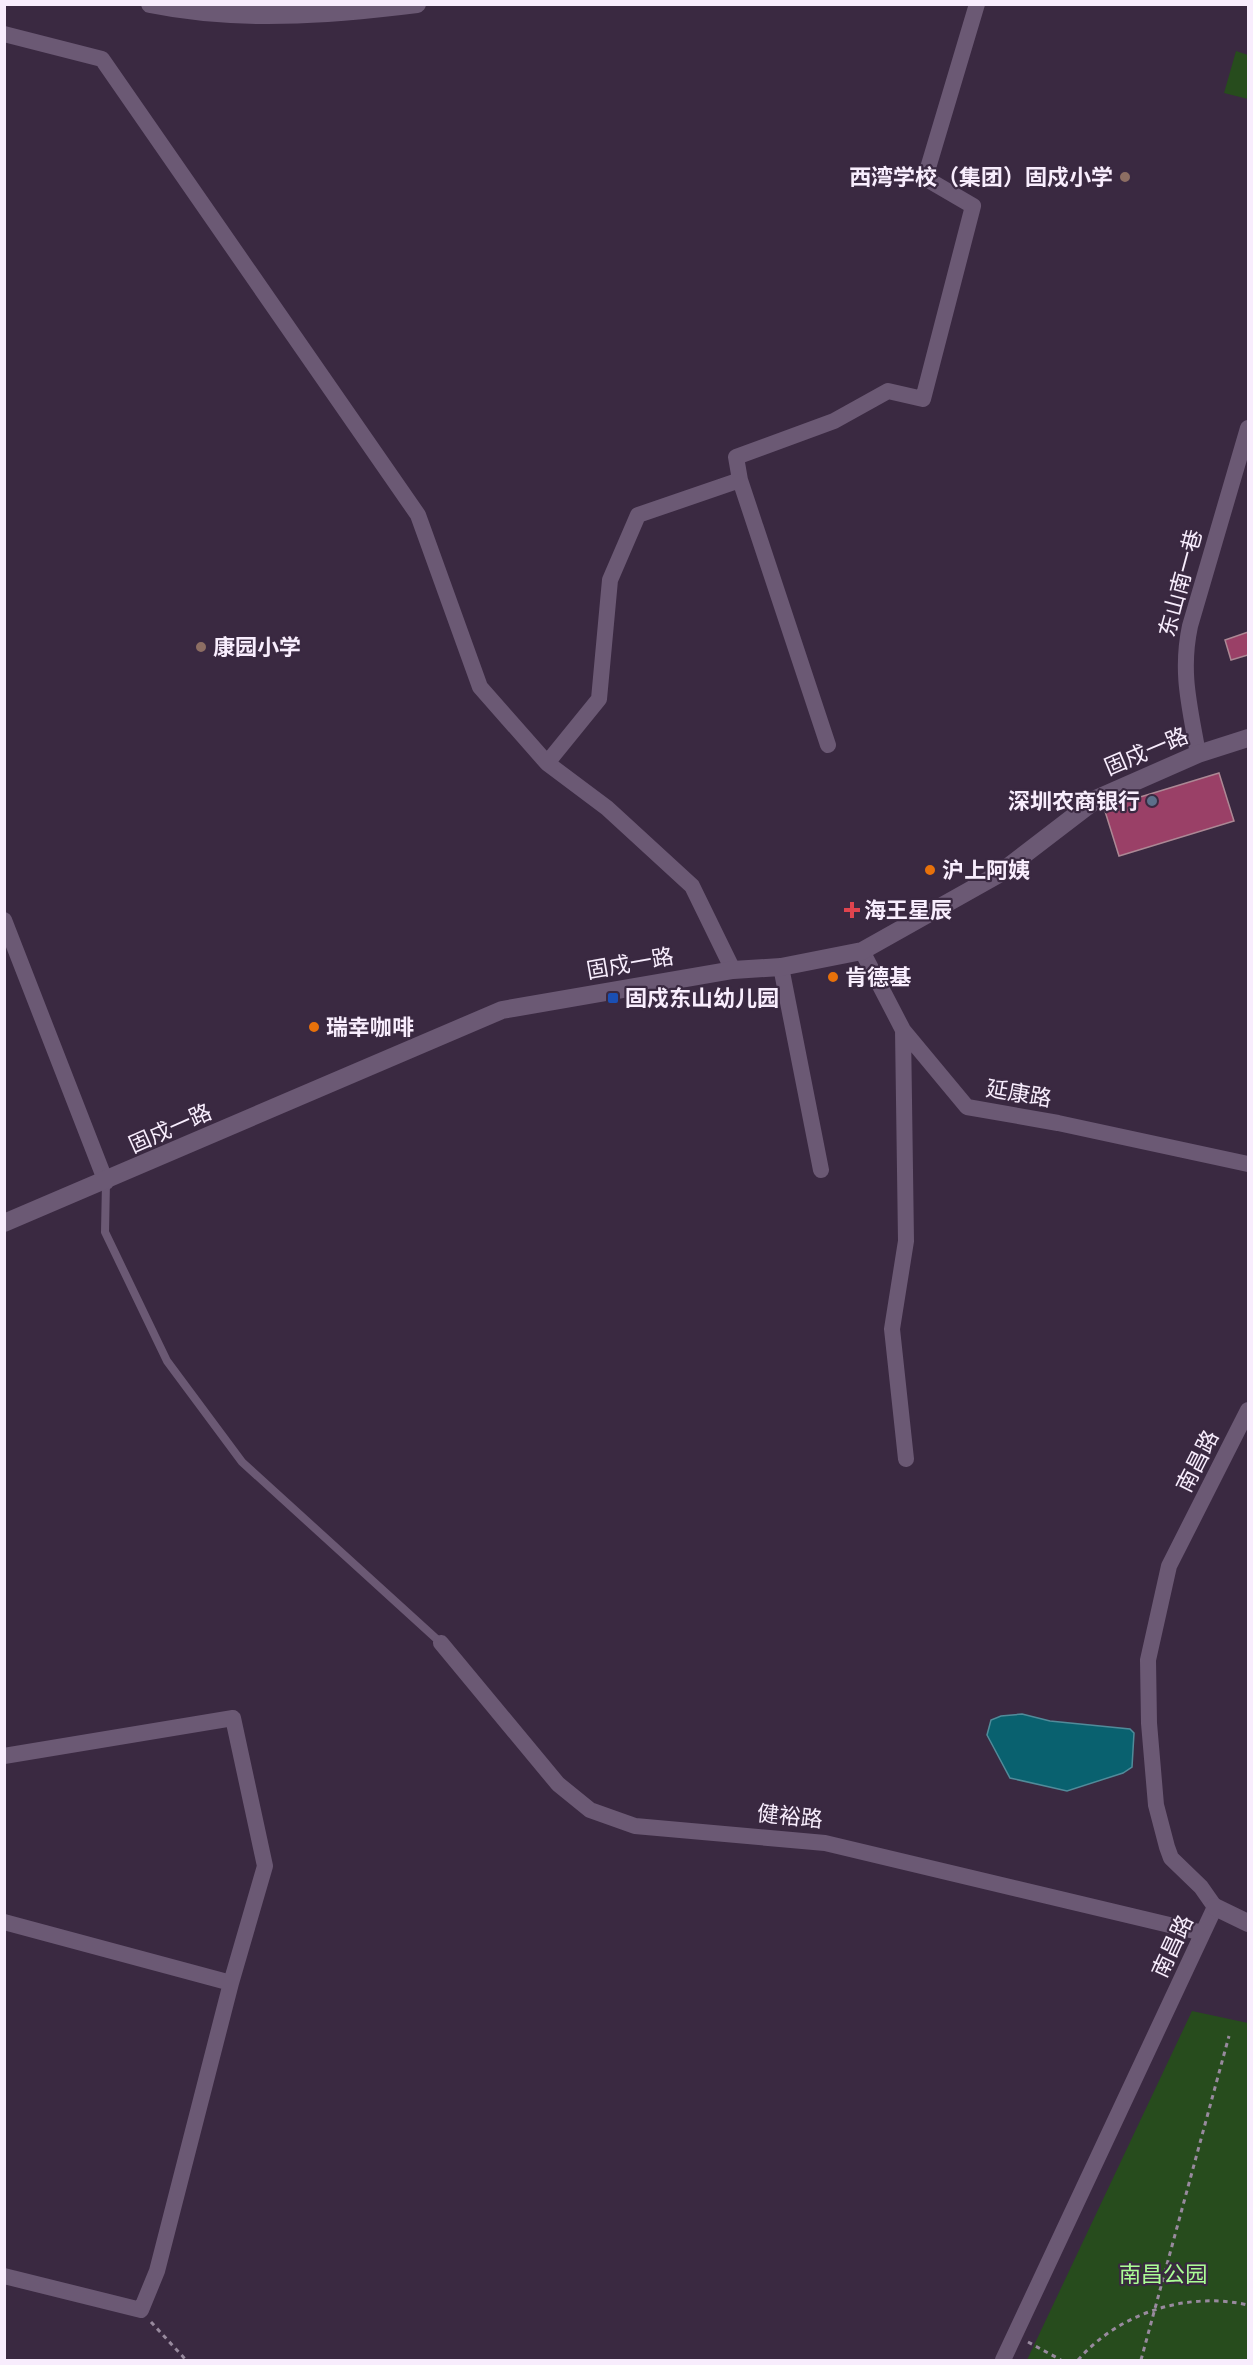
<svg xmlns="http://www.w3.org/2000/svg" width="1253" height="2365" viewBox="0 0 1253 2365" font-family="Cabin,'Noto Sans SC',sans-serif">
  <rect width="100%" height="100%" fill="#3a2941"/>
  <path fill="#274c1d" d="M1236 51 1248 55V99L1224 93Z
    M1192 2011 1248 2023V2360H1027Z"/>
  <path fill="#09616f" stroke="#518b9a" stroke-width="1.5" d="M1022 1714 1050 1721 1130 1729 1134 1733 1132 1767 1123 1773 1067 1791 1010 1778 987 1735 991 1720 1001 1716Z"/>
  <path fill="#9a4067" stroke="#ac8895" stroke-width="1.5" d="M1248 632V655L1231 660 1225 640Z
    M1219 773 1234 821 1119 856 1104 808Z"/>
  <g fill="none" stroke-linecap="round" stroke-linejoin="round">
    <path stroke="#988a9e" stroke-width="3" stroke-dasharray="4.5 4.5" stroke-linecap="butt" d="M151 2322 186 2360
      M1028 2342 1061 2360
      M1078 2360C1119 2313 1187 2291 1248 2305
      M1141 2360 1229 2036"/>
    <path stroke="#6b5974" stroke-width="8" d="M106 1182 105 1232 167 1361 242 1462 441 1643"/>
    <path stroke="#6b5974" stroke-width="16" d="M4 34 102 59 418 515 480 687 547 763 607 808 692 886 733 970
      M740 480 736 457 834 421 888 391 923 399 973 206 925 178 977 4
      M1198 754C1190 707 1180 673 1190 626L1248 428
      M547 763 599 699 610 580 638 515 740 480 828 745
      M4 920 106 1182
      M862 951 903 1030 967 1107 1058 1123 1248 1164
      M781 967 821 1170
      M903 1030 906 1241 892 1329 906 1459
      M441 1643 558 1784 590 1810 635 1826 825 1843 1203 1933
      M4 1756 233 1718 265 1866 231 1983 157 2271 141 2310 4 2276
      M4 1922 231 1983
      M1003 2360 1215 1907 1201 1887 1171 1858 1167 1847 1156 1805 1149 1723 1148 1660 1169 1566 1248 1410"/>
    <path stroke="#6b5974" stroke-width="18" d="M150 4C238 22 328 15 417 4
      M4 1223 502 1010 733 970 781 967 862 951 999 874 1098 798 1198 754 1248 738
      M1215 1907 1248 1923"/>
  </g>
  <g fill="#8d6e63" stroke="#3a2941" stroke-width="2">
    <circle cx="1125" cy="177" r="6"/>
    <circle cx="201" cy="647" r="6"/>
  </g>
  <circle fill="#5c6f8a" stroke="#3a2941" stroke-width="2" cx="1152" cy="801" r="6"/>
  <g fill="#e8710a" stroke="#3a2941" stroke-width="2">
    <circle cx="930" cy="870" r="6"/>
    <circle cx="833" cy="977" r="6"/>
    <circle cx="314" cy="1027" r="6"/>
  </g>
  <path fill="#e0444e" stroke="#3a2941" stroke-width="2" d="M849 901h6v6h6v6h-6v6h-6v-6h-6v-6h6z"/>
  <rect fill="#1a4fb4" stroke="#3a2941" stroke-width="2" x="607" y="992" width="12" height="12" rx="3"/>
  <g text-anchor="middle" stroke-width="4.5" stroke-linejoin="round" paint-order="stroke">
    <g font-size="22" font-weight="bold" fill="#f8edfd" stroke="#3a2941" text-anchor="start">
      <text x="1113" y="185" text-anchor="end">西湾学校（集团）固戍小学</text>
      <text x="213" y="655">康园小学</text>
      <text x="1140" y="809" text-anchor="end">深圳农商银行</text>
      <text x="942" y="878">沪上阿姨</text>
      <text x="864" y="918">海王星辰</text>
      <text x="845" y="985">肯德基</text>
      <text x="625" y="1006">固戍东山幼儿园</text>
      <text x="326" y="1035">瑞幸咖啡</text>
    </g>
    <g font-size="22" fill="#f8edfd" stroke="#3a2941">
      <text transform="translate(1180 583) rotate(-75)" y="8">东山南一巷</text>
      <text transform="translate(1146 751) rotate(-23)" y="8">固戍一路</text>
      <text transform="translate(630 963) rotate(-10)" y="8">固戍一路</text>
      <text transform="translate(1019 1093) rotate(10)" y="8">延康路</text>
      <text transform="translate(170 1128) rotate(-24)" y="8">固戍一路</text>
      <text transform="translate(1197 1461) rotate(-63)" y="8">南昌路</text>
      <text transform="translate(790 1816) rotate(6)" y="8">健裕路</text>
      <text transform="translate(1172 1946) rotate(-65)" y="8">南昌路</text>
    </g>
    <g font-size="22" fill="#abfe96" stroke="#3a2941">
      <text x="1163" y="2282">南昌公园</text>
    </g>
  </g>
  <rect width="1253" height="2365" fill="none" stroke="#f8edfd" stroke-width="12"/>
</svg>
